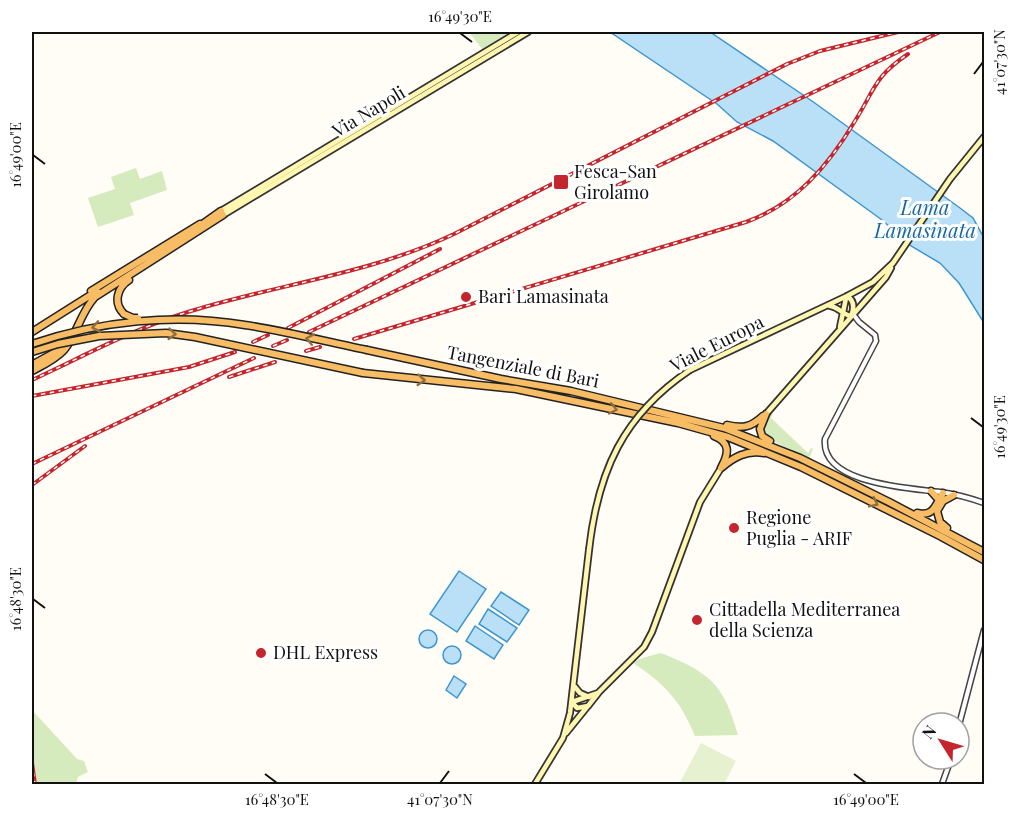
<svg xmlns="http://www.w3.org/2000/svg" width="1016" height="816" viewBox="0 0 1016 816" font-family="'Playfair Display',serif">
  <rect width="100%" height="100%" fill="#fffdf5"/>
  <path fill="#d5ebbd" d="M469 32H510L482 49Z
    M136 168 140 179 162 171 167 190 130 203 134 215 98 227 88 198 115 189 111 177Z
    M771 413 773 414 771 418 808 453 811 448 813 449 809 458 768 439 764 436 762 429Z
    M660 653C667 655 675 659 682 662 719 679 727 698 738 735L695 736C681 701 664 683 633 663L639 659Z
    M32 710 77 759 84 761 88 772 78 777 76 784H37L32 756Z"/>
  <path fill="#e6f2cf" d="M701 743 736 761 724 784H679Z"/>
  <path fill="#b9e0f7" stroke="#3f96cf" stroke-width="1.5" d="M610 32H710L812 101 960 208 973 218 984 238V323L959 283 940 263 911 246 882 220 773 141 737 122 717 104Z
    M459 571 486 589 457 632 430 614Z
    M501 592 529 610 519 625 491 606Z
    M488 609 517 628 507 642 479 624Z
    M475 626 503 645 494 659 466 641Z
    M419 639a9 9 0 1 1 18 0a9 9 0 1 1-18 0Z
    M443 655a9 9 0 1 1 18 0a9 9 0 1 1-18 0Z
    M454 676 466 684 457 698 446 690Z"/>
  <g fill="none" stroke-linecap="round" stroke-linejoin="round">
    <g stroke="#444" stroke-width="7">
      <path id="tertiary" d="M853 314 859 322 875 335 876 341 825 439C820 484 909 488 940 492 955 494 970 498 984 503
        M959 725 984 630
        M942 784 951 759"/>
    </g>
    <g stroke="#333" stroke-width="8">
      <path id="secondary" d="M221 211 518 32
        M223 215 528 32
        M830 306C839 307 843 315 851 316 854 309 855 301 847 296
        M840 327 846 298
        M690 370 847 296 873 282 893 263 950 179 984 137
        M766 414 886 277 891 268
        M575 687 580 693 589 697
        M572 702 577 708 588 706 599 692 644 647 652 632 700 502 721 468
        M572 702 598 693
        M566 733 587 707
        M535 784 563 738 570 713 589 550"/>
    </g>
    <g stroke="#222" stroke-width="9">
      <path id="trunk" d="M197 228 221 211
        M91 291 200 224
        M124 314C113 303 117 288 129 280
        M32 332 97 291
        M367 350 501 379 571 391 724 428 800 458 889 502 984 552
        M32 365 63 348
        M32 371C43 365 55 360 64 350 77 335 80 313 95 297L223 215
        M363 373 516 389 678 423 728 437 801 467 940 536 984 560
        M766 414 760 429 762 436 770 441
        M727 425C743 429 751 427 763 416
        M714 436C730 442 729 453 722 466
        M721 468C734 457 746 450 764 453
        M931 491 939 500
        M917 513C934 517 935 505 943 493
        M947 528 940 522 937 511 943 501 954 495"/>
    </g>
    <use href="#tertiary" stroke="#fff" stroke-width="4"/>
    <use href="#secondary" stroke="#fff6b0" stroke-width="4.5"/>
    <use href="#trunk" stroke="#f7bc64" stroke-width="6"/>
    <g stroke="#c4262e" stroke-width="4">
      <path id="rail" d="M288 328 440 249
        M309 332 940 32
        M354 339 746 222C796 204 828 166 855 121 875 89 874 77 908 54
        M253 342 268 335
        M273 346 287 340
        M306 351 320 347
        M229 377 275 362
        M32 380C84 356 135 328 191 311 279 284 370 274 454 234L787 64 820 51 898 32
        M32 396 189 367 235 352
        M32 464 254 358
        M32 485 85 446
        M32 763 35 784"/>
    </g>
    <use href="#rail" stroke="#fff" stroke-width="1.5" stroke-dasharray="4.5" stroke-linecap="butt"/>
    <g stroke="#333" stroke-width="8" stroke-linecap="butt">
      <path id="secondary-bridge" d="M589 550C598 471 623 415 690 370"/>
    </g>
    <g stroke="#222" stroke-width="9" stroke-linecap="butt">
      <path id="trunk-bridge" d="M124 314 133 318H138
        M32 344C99 321 175 313 245 325 286 331 327 342 367 350
        M32 352 58 344 99 336 166 333 195 337 363 373"/>
    </g>
    <use href="#secondary-bridge" stroke="#fff6b0" stroke-width="4.5"/>
    <use href="#trunk-bridge" stroke="#f7bc64" stroke-width="6"/>
  </g>
  <defs><path id="oneway-chevron" d="M-2-3.5L2.5 0L-2 3.5" fill="none" stroke-width="1.6" stroke-linecap="round" stroke-linejoin="round" transform="scale(1.5)"/></defs>
  <g stroke="#906f3f">
    <use href="#oneway-chevron" transform="translate(96 327) rotate(170)"/>
    <use href="#oneway-chevron" transform="translate(172 334) rotate(5)"/>
    <use href="#oneway-chevron" transform="translate(310 339) rotate(-168)"/>
    <use href="#oneway-chevron" transform="translate(421 380) rotate(4)"/>
    <use href="#oneway-chevron" transform="translate(613 409) rotate(12)"/>
    <use href="#oneway-chevron" transform="translate(874 503) rotate(26)"/>
  </g>
  <path fill="none" stroke="#111" stroke-width="2" d="M460 33 472 42M974 74 983 62M33 155 45 164M971 418 983 427M33 599 45 608M265 774 277 783M854 774 866 783M440 783 449 771"/>
  <g fill="#c4262e" stroke="#fff" stroke-width="2">
    <rect x="553" y="174" width="16" height="16" rx="3"/>
    <circle cx="466" cy="297" r="6"/>
    <circle cx="734" cy="528" r="6"/>
    <circle cx="697" cy="620" r="6"/>
    <circle cx="261" cy="653" r="6"/>
  </g>
  <g text-anchor="middle" stroke-width="6" stroke-linejoin="round" paint-order="stroke">
    <g font-size="18" fill="#111" stroke="#fff">
      <text transform="translate(369 112) rotate(-31)" y="6">Via Napoli</text>
      <text transform="translate(717 344) rotate(-27)" y="6">Viale Europa</text>
      <text transform="translate(523 367) rotate(11)" y="6">Tangenziale di Bari</text>
    </g>
    <g font-size="18" fill="#111" stroke="#fff" text-anchor="start">
      <text x="574" y="178">Fesca-San<tspan x="574" dy="21">Girolamo</tspan></text>
      <text x="478" y="303">Bari Lamasinata</text>
      <text x="746" y="524">Regione<tspan x="746" dy="21">Puglia - ARIF</tspan></text>
      <text x="709" y="616">Cittadella Mediterranea<tspan x="709" dy="21">della Scienza</tspan></text>
      <text x="273" y="659">DHL Express</text>
    </g>
    <g font-size="20" font-style="italic" fill="#1768a6" stroke="#fff">
      <text x="925" y="215">Lama<tspan x="925" dy="23">Lamasinata</tspan></text>
    </g>
  </g>
  <rect width="1016" height="816" fill="none" stroke="#ffffff" stroke-width="66"/>
  <g transform="translate(941 741) rotate(307)"><circle r="28" fill="#ffffff" stroke="#a0a0a0" stroke-width="1.5"/>
  <path d="M0-4.5L10 22L0 15L-10 22Z" fill="#c4262e"/>
  <text y="-9" font-size="16" font-weight="bold" text-anchor="middle" fill="#111111">N</text>
  </g>
  <rect x="33" y="33" width="950" height="750" fill="none" stroke="#111" stroke-width="2"/>
  <g font-size="15" text-anchor="middle" fill="#111">
    <text x="460" y="22">16°49'30"E</text>
    <text transform="translate(1000 62) rotate(-90)" y="5">41°07'30"N</text>
    <text transform="translate(16 155) rotate(-90)" y="5">16°49'00"E</text>
    <text transform="translate(1000 427) rotate(-90)" y="5">16°49'30"E</text>
    <text transform="translate(16 599) rotate(-90)" y="5">16°48'30"E</text>
    <text x="277" y="805">16°48'30"E</text>
    <text x="440" y="805">41°07'30"N</text>
    <text x="866" y="805">16°49'00"E</text>
  </g>
</svg>
